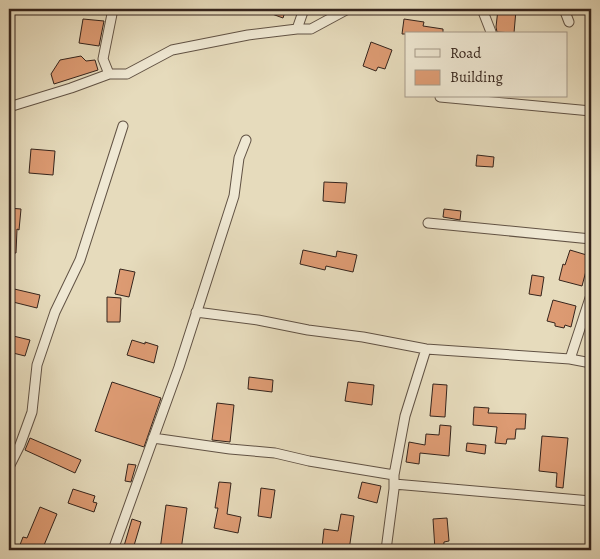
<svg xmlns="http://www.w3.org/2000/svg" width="600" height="559" viewBox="0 0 600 559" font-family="Alegreya,serif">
  <rect width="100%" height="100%" fill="#e6dbbc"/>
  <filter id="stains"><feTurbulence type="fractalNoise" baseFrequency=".004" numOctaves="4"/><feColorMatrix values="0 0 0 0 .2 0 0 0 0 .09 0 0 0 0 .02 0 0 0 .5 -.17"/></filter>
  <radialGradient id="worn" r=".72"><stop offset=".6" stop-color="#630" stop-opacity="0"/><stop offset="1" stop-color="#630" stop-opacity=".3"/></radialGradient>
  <path fill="#dd9b73" stroke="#35241c" d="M261 9H286L283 18 261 10Z
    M498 9 516 10 514 33 497 32 496 27Z
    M83 19 104 21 99 46 79 43Z
    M404 19 424 22 423 26 443 29V34H402Z
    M371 42 392 50 385 69 378 67 376 71 363 66Z
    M81 56 86 61 95 60 98 70 54 84 51 74 60 60Z
    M31 149 55 151 53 175 29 173Z
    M477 155 494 157 493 167 476 166Z
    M324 182 347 183 345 203 323 201Z
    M9 208 21 209 19 230 17 229 16 253H9Z
    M444 209 461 211 460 220 443 217Z
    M303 250 336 257 337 251 357 255 353 272 326 266 325 270 300 264Z
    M570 250 590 256 582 286 559 280 563 264 565 265Z
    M120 269 135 272 129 297 115 294Z
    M532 275 544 277 541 296 529 294Z
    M10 288 40 295 37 308 9 301Z
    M107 297 121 298 120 322H107Z
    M553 300 576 306 571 327 565 325 564 328 555 326V323L547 321Z
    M9 335 30 340 25 356 9 352Z
    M132 340 145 344V342L158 346 154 363 127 355Z
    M249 377 273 380 272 392 248 389Z
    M112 382 161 398 144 447 95 431Z
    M348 382 374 385 372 405 345 401Z
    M433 384 447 385 445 417 430 416Z
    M217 403 234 405 230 442 212 440Z
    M474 407 489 408 488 413 526 414 525 429H516L515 439H507L506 444 495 443 497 427 473 425Z
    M440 425 451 426 449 456 420 453 419 464 406 462 409 442 425 445 426 434 439 435Z
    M542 436 568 438 563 488 556 487 557 473 539 471Z
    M30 438 81 460 75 473 25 450Z
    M467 443 486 445 485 454 466 451Z
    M128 464 136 465 131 482 125 481Z
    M219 482 231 483 227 514 241 517 238 533 214 528 218 508H215Z
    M362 482 381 486 377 503 358 498Z
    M261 488 275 490 271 518 258 516Z
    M73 489 95 496 93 502 97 503 94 512 68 503Z
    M166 505 187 508 181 550H160Z
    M40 507 57 514 42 550H18L23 537 27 538Z
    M341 514 354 516 349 550 322 547 324 529 338 531Z
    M447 518 449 541 444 542 443 550H435L433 519Z
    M132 519 141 522 133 549 124 546Z"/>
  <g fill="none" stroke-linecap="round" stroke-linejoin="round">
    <g stroke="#615244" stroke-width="11">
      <path id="minor" d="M482 9 491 32
        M564 9 569 22
        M297 29 304 9
        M109 74 103 59 113 9
        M440 97 591 111
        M9 107 71 88 109 74H127L172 50 248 35 297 29H311L348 9
        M428 223 591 239
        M196 312 258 320 308 330 363 337 426 349 570 359 591 363
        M570 359 591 295
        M153 438 230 449 275 453 309 461 394 475
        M9 467 20 445 32 412 37 365 55 312 80 260 123 126
        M394 484 591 501
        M113 550 179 367 234 196 239 158 246 140
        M386 550 394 489V475L405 416 426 349"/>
    </g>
    <use href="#minor" stroke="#efe8d3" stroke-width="9"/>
  </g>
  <rect width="600" height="559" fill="none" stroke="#e6dbbc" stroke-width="30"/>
  <rect x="10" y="10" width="580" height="539" fill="none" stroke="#35241c" stroke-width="2.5"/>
  <rect x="15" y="15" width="570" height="529" fill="none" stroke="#35241c"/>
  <rect x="405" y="32" width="162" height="65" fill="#efe8d3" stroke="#a59a8a"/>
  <rect x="415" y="49" width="25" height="8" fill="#efe8d3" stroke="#a59a8a"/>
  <text x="450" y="58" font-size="15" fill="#35241c">Road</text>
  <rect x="415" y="70" width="25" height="15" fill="#dd9b73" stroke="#a59a8a"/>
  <text x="450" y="82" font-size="15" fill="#35241c">Building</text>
  <rect width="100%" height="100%" filter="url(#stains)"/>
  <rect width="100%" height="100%" fill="url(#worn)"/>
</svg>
